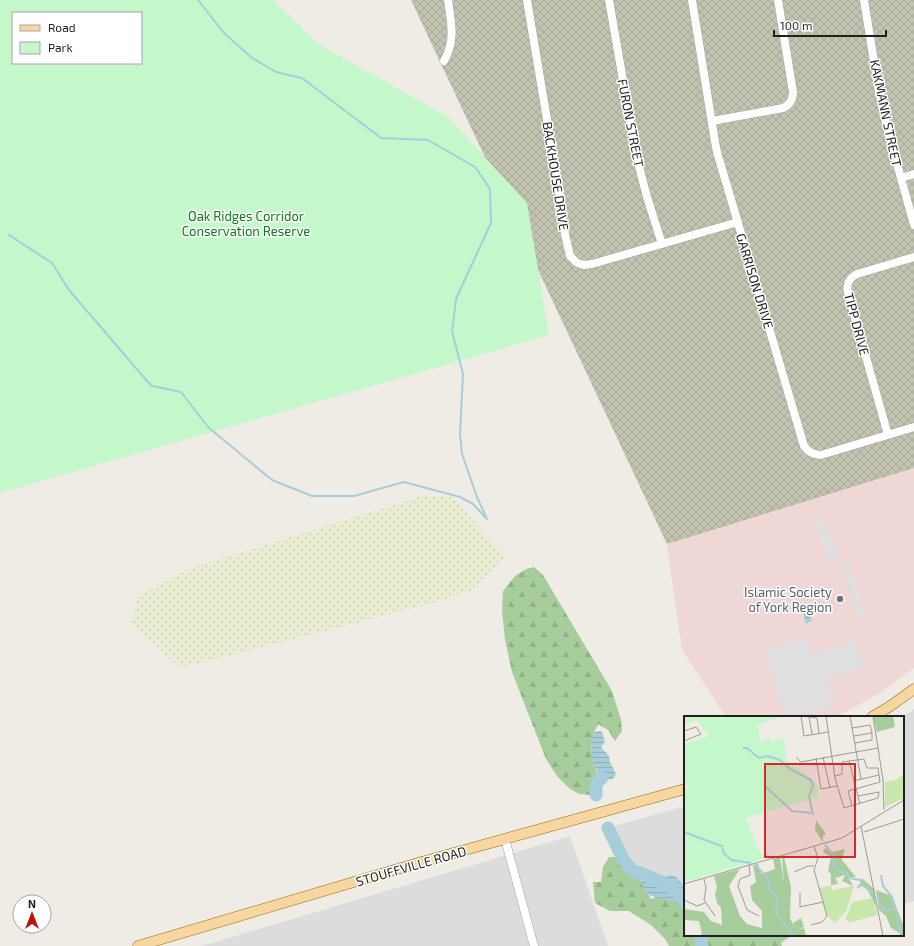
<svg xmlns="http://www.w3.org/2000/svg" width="914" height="946" viewBox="0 0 914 946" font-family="'Exo 2',sans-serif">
  <defs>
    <pattern id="construction-cross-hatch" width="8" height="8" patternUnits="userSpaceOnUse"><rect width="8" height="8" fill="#c3c3b1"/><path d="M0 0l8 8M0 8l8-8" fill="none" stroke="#a7a798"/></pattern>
    <pattern id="farmland-dots" width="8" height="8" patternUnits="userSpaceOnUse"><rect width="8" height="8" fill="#eaedd1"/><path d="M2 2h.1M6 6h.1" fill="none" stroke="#c8cbb3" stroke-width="1.8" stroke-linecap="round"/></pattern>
    <pattern id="forest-firs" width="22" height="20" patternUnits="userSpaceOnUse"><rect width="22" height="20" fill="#a8cd9c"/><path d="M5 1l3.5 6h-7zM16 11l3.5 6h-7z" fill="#90b086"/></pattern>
    <pattern id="water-rules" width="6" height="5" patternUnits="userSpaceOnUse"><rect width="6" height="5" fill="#a7cddb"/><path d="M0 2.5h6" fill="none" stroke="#8fb0bc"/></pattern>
  </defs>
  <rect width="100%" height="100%" fill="#efece5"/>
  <path fill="#dddcdc" d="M914 709V901L903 904V717Z
    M685 806V888L680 881 672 875 663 877 660 876 648 870 634 872 624 861 608 828Z
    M570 836 608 946H202Z"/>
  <path fill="#efd7d5" d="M914 468V668L880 693 837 717H726L682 650 667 544Z"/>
  <path fill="url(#construction-cross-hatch)" d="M411 0H914V468L667 544Z"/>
  <path fill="url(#farmland-dots)" d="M426 495 451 496 506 557 472 590 434 603 180 668 132 623 137 597 188 569Z"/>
  <path fill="url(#forest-firs)" d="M534 567 543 575 612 691 621 720 622 731 615 741 608 730 598 724C587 744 591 764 602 783L591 795 579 794 569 788 557 776 546 759 512 672 505 640 502 610 503 591 515 576 526 569Z
    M609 857H621L637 874 651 899 664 894 685 900V935H794L786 939 781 943 782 946H669L665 939 651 925 629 911H610L595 903 593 882H601L603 867Z"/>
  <path fill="#c4f7ca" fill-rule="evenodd" d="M0 0H273L318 44 448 117 527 203 549 335 0 493ZM13 13H141V63H13Z"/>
  <path fill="#dfdfdf" d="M823 518 839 558 830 561 815 521Z
    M849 561 865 618 859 620 843 563Z
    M806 636 812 654 855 640 864 667 826 679 835 706 806 716 805 712 789 717H786L764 650Z"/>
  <path fill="url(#water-rules)" d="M818 605 820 611 810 614 812 621 806 623 802 610Z
    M600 731 602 732 605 742 601 747 609 756 610 762 616 774 613 779C592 784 587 744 595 732Z
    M648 870 660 876 663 877 672 875 676 877 680 881 685 888V901C679 907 674 902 668 899 663 898 657 898 652 896 642 892 640 881 642 872Z"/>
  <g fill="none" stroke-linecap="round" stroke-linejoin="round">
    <path stroke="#a7cddb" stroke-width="2" d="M198 0 224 33 252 58 276 72 302 78 381 138 428 140 475 167 490 189 491 223 456 299 452 331 463 374 460 434 462 454 477 497 487 519
      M9 235 52 263 69 290 147 381 152 386 181 392 208 427 272 480 312 496H354L404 482 460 497 473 504 485 517"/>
    <path stroke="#a7cddb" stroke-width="13" d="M596 795C596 788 595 782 602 778
      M608 828 624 861 634 872 641 873 672 887 685 902
      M701 935 702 946"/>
    <g stroke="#a6a6a6" stroke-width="9">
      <path id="minor" d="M527 0 559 191 565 234 570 256 576 262 580 264 585 265 592 264 738 222
        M609 0 636 155 647 197 662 244
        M692 0 715 142 717 152 804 446C808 452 813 455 821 455L914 427
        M864 0 879 92 889 135 914 225
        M444 61C456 40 451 23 448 0
        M712 121 783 108C790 105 793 100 793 92L778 0
        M901 178 914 174
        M888 435 848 293C846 285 849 278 857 274L914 257
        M505 839 534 946"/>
    </g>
    <g stroke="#936906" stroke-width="11">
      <path id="major" d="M872 717 889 707 914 689
        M138 946 418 863 685 789"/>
    </g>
    <use href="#minor" stroke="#fff" stroke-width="8"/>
    <use href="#major" stroke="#f8d6a1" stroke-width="10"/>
  </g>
  <circle fill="#6b7280" stroke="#fff" stroke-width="1.5" cx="840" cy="599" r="4"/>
  <g text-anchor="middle" stroke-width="3" stroke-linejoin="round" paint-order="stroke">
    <g font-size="13" fill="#1f1f1f" stroke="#fff">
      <text transform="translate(886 113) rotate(78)" y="5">KAKMANN STREET</text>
      <text transform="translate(631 123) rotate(79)" y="5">FURON STREET</text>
      <text transform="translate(556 176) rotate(81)" y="5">BACKHOUSE DRIVE</text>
      <text transform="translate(755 281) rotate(73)" y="5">GARRISON DRIVE</text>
      <text transform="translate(857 324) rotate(75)" y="5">TIPP DRIVE</text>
      <text transform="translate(411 866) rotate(-16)" y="5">STOUFFVILLE ROAD</text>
    </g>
    <g font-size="13" fill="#10791d" stroke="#fff">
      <text x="246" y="221">Oak Ridges Corridor<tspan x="246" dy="15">Conservation Reserve</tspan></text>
    </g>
    <g font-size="13" fill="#5b616d" stroke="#fff" text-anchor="end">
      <text x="832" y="597">Islamic Society<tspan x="832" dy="15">of York Region</tspan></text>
    </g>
  </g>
  <g transform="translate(684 716)">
    <rect width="220" height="220" fill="#efece5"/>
    <path d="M220 58V82L201 91V66L212 64ZM147 169 148 174 170 170 162 195 151 207 143 199 135 172ZM190 182 193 199 165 207 164 204 161 205 168 186Z" fill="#c8e7ad"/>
    <path d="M189 0H209L211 11 193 16ZM132 104 142 118 139 120V126L131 114ZM141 132 148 136 161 133 158 144 172 161H164L169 170 158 165 161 159 151 162 154 168 147 169V158L144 155 147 141 139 136ZM96 141 100 167 98 141H100L107 171 106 202 111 212 109 207 117 202 120 211 114 213 120 212 122 220H14L18 218 15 205 0 204V193L20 196 27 205 38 209 37 192 33 187 31 178 33 171 30 160 56 153 45 170 56 200 63 208 78 212V195L68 184 66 170 72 166 69 149 74 148 77 158 91 153 89 143ZM179 163 190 173 192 190 182 171 178 170 172 173ZM192 174 208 180 220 211V220L207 212 202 200 195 194Z" fill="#a8cd9c"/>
    <path d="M0 0H101L73 9 77 28 86 21 88 25 99 22 103 44 133 68 135 81 61 102 79 143 0 166V74L4 73 0 61V28L25 20 13 4 0 8Z" fill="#c4f7ca"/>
    <path fill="none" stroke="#a7cddb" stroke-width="2" d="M59 32H63L75 42 83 40 96 44 106 53 127 64 129 70 125 80 129 99M82 71 108 95 127 97M0 116 38 130 40 138 48 144 67 147M141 129 149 138 150 151 154 155 163 157 165 162 177 164V168L190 178M71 149 84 162 85 173 93 181 92 197 110 220M197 159 199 170 208 181 211 191M193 181 201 195 211 192 217 220"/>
    <path fill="none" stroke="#9c9a96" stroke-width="1" d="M117 0 120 20 144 16M120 0 133 2 135 17M142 0 151 62 160 92 194 82 195 76 174 80M166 0 177 63M189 0 199 64 200 94M125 1 128 18M168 12 186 9 188 17V24L171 27M0 15 12 11 17 18 0 25M170 20 188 17M112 41 117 46 194 32M139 41 146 72M132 42 137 73 153 70M165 45 176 88M151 60 158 58V46L180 43 183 52H194L196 66 164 75 168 90M169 65 195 59M177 110 199 220M180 116 220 103M65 149 66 159 56 163 54 170 63 194 75 200M110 156 124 150H130M20 163 22 172 20 184 31 200M0 168 158 122 220 84M116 177V191L139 186M0 184 13 190 21 187M127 209 138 206 143 200 130 154 134 142 130 130"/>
    <path fill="#d62828" fill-opacity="0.15" stroke="#d62828" stroke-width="2" d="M81 48H171V141H81Z"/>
    <rect width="220" height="220" fill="none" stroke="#1f1f1f" stroke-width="2"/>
  </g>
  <rect x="12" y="12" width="130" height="52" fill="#ffffff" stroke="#a5a5a5"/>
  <rect x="20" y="25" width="20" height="6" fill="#f8d6a1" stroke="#a5a5a5"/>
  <text x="48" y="32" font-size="12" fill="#1f1f1f">Road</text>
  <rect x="20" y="42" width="20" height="12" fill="#c4f7ca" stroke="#a5a5a5"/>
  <text x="48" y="52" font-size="12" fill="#1f1f1f">Park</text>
  <g transform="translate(32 914)"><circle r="19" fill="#ffffff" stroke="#a5a5a5"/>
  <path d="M0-3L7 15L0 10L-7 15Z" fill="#c50f08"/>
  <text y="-6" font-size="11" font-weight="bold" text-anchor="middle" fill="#1f1f1f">N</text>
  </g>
  <path d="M774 30v6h112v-6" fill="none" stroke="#1f1f1f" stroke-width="2"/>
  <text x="780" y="30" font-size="12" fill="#1f1f1f" stroke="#ffffff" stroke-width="3" paint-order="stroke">100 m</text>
</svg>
